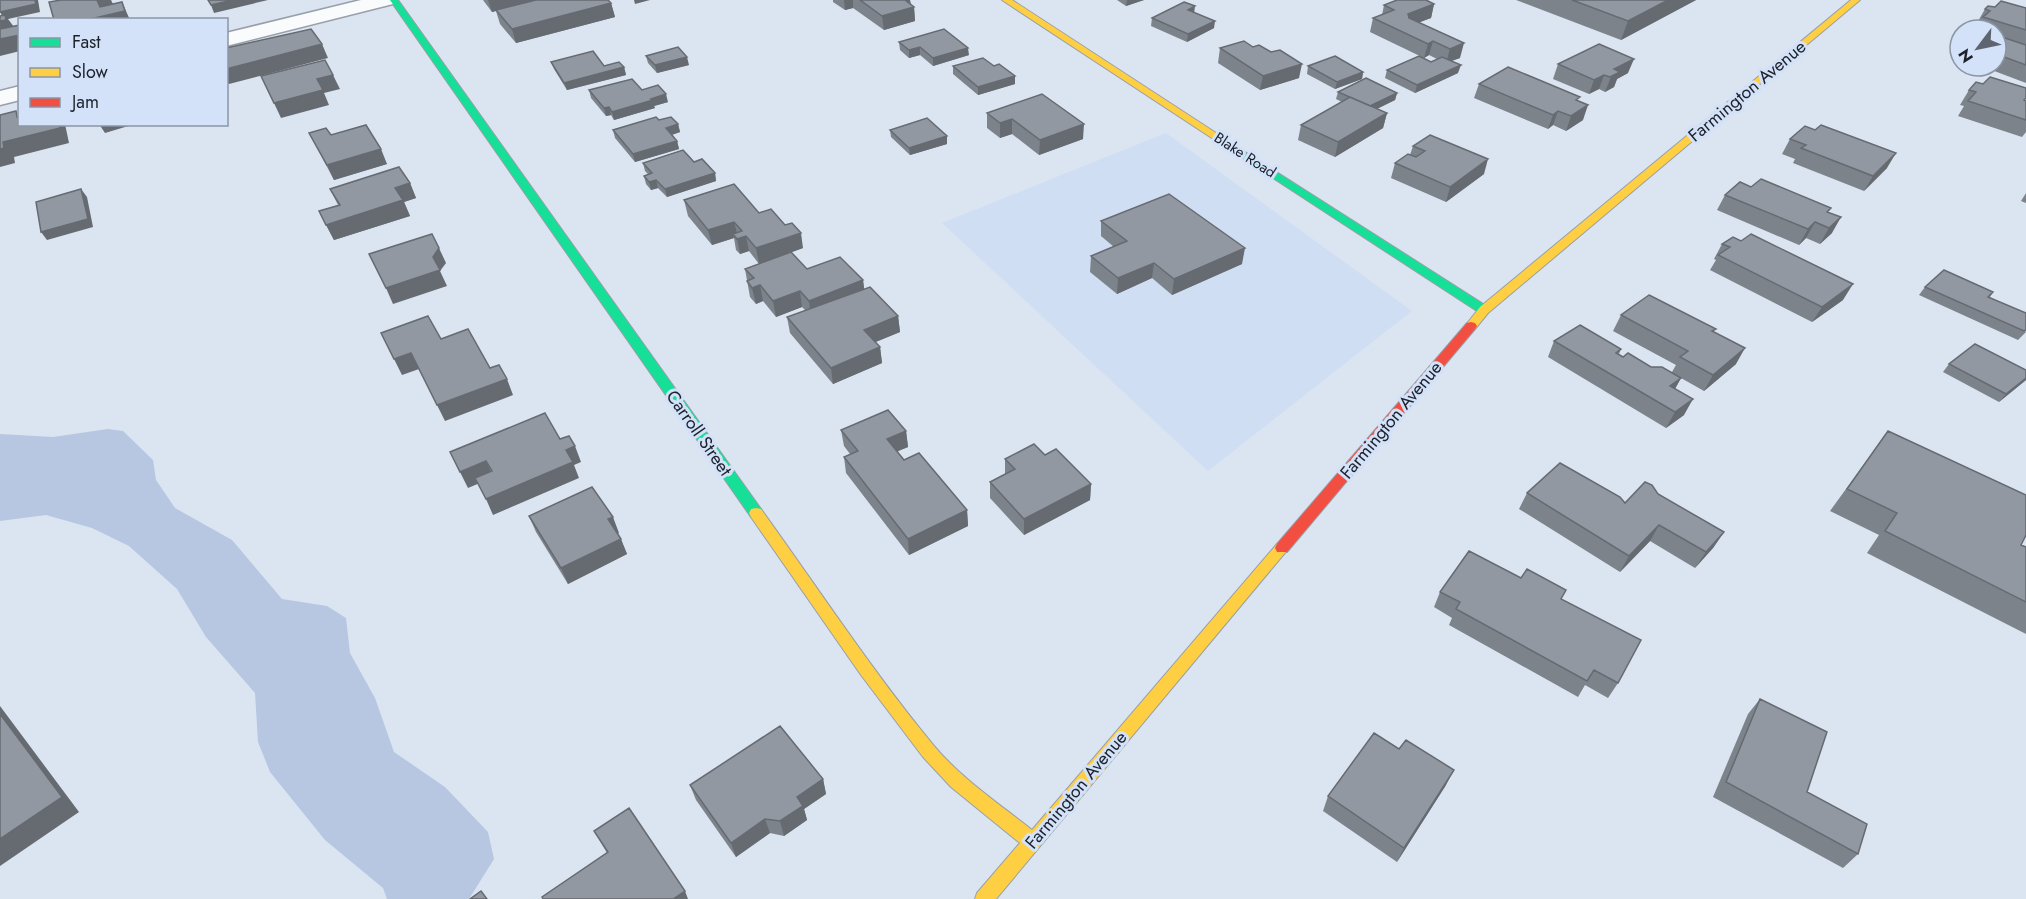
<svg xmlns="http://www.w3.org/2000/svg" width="2026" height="899" viewBox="0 0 2026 899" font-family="Jost,sans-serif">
  <rect width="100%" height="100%" fill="#dbe4f1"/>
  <path fill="#d0def4" d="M1166 133 1412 311 1208 471 942 223Z"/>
  <path fill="#b7c7e1" d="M108 429 123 431 153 460 156 480 175 508 232 540 282 599 327 606 346 618 350 653 375 698 394 752 445 787 488 832 494 859 469 899H387L383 888 325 840 270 772 258 742 255 693 206 637 177 589 129 546 92 528 46 515 0 521V434L53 437Z"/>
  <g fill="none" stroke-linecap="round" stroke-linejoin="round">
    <g stroke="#989fa8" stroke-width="3">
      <path id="street" d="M361 0H396L393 4 226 46V33Z
        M20 86V100L0 105V91Z"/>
    </g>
    <g stroke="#989fa8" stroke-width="2">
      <path id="fast" d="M390 0H398L761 509 763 513 761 517H751Z
        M1231 143 1488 307 1490 310 1488 313H1480L1227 148 1226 146Z"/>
    </g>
    <g stroke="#989fa8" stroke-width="2">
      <path id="slow" d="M1002 0H1012L1236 146 1231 149 1227 148Z
        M1851 0H1860L1488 313 1475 329H1467L1465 326 1480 307Z
        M756 508 761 509C818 588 872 671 934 746 962 779 998 803 1032 830L1277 544H1287L1289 548 996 899H975L977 893 1020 843 951 787 923 757 861 675 751 517 749 513 751 509Z"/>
    </g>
    <g stroke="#989fa8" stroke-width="2">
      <path id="jam" d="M1471 322 1475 323 1477 326 1475 329 1287 552H1277L1275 548 1277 544 1467 323Z"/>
    </g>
    <use href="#street" fill="#fafbfd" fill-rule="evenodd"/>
    <use href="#fast" fill="#16e098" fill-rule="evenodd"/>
    <use href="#slow" fill="#ffcf43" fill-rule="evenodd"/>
    <use href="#jam" fill="#f24e42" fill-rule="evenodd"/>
  </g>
  <path fill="#7d838b" d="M483 0H608L611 3 615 17 516 43 500 24 496 11 492 12Z
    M833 0H910L911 5 914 7 915 21 884 30 853 8 845 10 833 2Z
    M1117 0H1144L1126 6Z
    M1516 0H1696L1621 40Z
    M1434 4 1431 18 1418 22 1460 58 1451 61 1458 73 1415 93 1385 78 1387 70 1431 62 1437 59 1429 55 1424 58 1370 32 1373 18 1382 15 1384 5Z
    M2026 8V83L1981 66H1996V30H1975L1979 24 1977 23 1985 9Z
    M1194 13 1214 28 1187 42 1151 26 1152 18Z
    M899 42 969 55 933 66 920 55 909 58 900 50Z
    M1960 46V58L1956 57 1958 54 1956 53Z
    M1253 47 1299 78 1260 90 1218 63 1220 48Z
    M646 56 689 65 657 73 648 63Z
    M551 62 624 67 626 75 567 90 554 69Z
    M1558 64 1628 73 1617 79 1614 87 1605 92 1599 89 1589 94 1553 79Z
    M953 66H994L1015 76V84L978 95 953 74Z
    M1308 66 1363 72 1362 79 1335 89 1307 74Z
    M1479 84 1579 101 1583 120 1566 131 1553 125 1548 129 1474 98Z
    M589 90H642L668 102 654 106 655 108 614 120 611 115 606 116 591 98Z
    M1969 90 2026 101V132L2022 137 1958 116 1964 106 1960 105Z
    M1338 92 1397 93 1395 100 1377 109 1387 113 1383 128 1335 157 1298 140 1301 125 1342 102 1336 99Z
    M987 113 1083 139 1039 155 1012 134 1000 138 987 128Z
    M659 120 678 124 680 132 672 135 677 141 679 149 635 162 615 138 613 130Z
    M890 130 947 144 910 155 891 137Z
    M309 133 331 135 387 164 334 180Z
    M1790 139 1887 168 1864 191 1793 163 1795 159 1782 154Z
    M1413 146 1484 174 1446 202 1391 178 1395 163 1410 155Z
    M694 162 715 173 716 181 667 197 658 188 651 190 646 184 644 176 648 174 645 171 643 163Z
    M410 183 416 198 404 202 410 216 334 240 319 211 338 205 330 189Z
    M1751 187 1831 208 1828 212 1832 233 1820 244 1806 238 1799 245 1717 210 1725 195Z
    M2026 193V203L2021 201Z
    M684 200 803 248 759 264 749 251 740 254 736 250 734 238 712 245 688 216Z
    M1101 221 1242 264 1172 295 1152 278 1117 294 1090 272 1091 256 1114 247 1101 236Z
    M1741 241 1843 300 1812 322 1710 270 1716 260 1714 259 1722 244Z
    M745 269H807L863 280 864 289 898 316 900 332 875 342 880 347 882 363 833 384 790 333 787 317 806 311 802 307 776 317 763 301 756 304 750 297Z
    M1925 287 1993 292 1990 297 2026 332 2018 340 1919 295Z
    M1621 315 1714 332 1736 364 1704 391 1681 378 1675 389 1684 415 1666 428 1548 357 1554 341 1621 349 1619 354 1623 357 1651 367 1672 372 1676 365 1613 331Z
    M1949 364 2026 370V380L1999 402 1943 372Z
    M841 430 906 431 908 447 897 451 904 460 967 510 968 526 909 555 846 473 844 457 850 454 844 446Z
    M1888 431 2021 545 2026 547V634L1867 553 1879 535 1830 511Z
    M1045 455 1091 484 1090 500 1024 535 990 498V482L1005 474V459Z
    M1527 493 1625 503 1658 494 1724 532 1713 548 1695 568 1650 541 1620 572 1519 509Z
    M529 516 619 533H618L627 554 568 584 536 532Z
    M1440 592 1561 599 1618 683 1608 698 1585 685 1578 697 1449 625 1452 618 1434 607Z
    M1760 699 1807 792 1858 854 1843 868 1713 797 1748 714Z
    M823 779 826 794 804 809 807 820 784 836 770 833 736 857 696 800 690 785Z
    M1446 785 1397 862 1323 811 1328 796Z
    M594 831 688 899 607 853Z"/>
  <path fill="#666a71" d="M35 0H38L40 12 8 19 20 35V51L0 56V21L4 19 0 12Z
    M97 0H111L116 10 122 2 130 20H86L100 7Z
    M233 0H268L214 13 211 5Z
    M488 0H537L492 12Z
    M634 0H650L635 4Z
    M844 0H853V8L845 10Z
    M905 0H910L911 8 914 7 915 21 884 30 882 16Z
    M1127 0H1144L1126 6Z
    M1668 0H1696L1621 40 1628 21Z
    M611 3 615 17 516 43 512 29Z
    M1434 4 1431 18 1405 28 1408 14Z
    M1195 6 1194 14 1188 10Z
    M1215 21 1214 28 1187 42 1188 34Z
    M1433 41 1429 55 1424 58 1428 44Z
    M1464 43 1460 58 1446 63 1450 49Z
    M322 44 328 58 229 84 226 80V69Z
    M920 47V55L909 58V50Z
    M968 48 969 55 933 66V58Z
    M687 57 689 65 657 73 655 65Z
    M1634 59 1628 73 1617 79 1614 87 1605 92 1614 69Z
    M1302 64 1299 78 1260 90 1263 76Z
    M1461 65 1458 73 1415 93 1417 85Z
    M624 67 626 75 567 90 564 83Z
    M1363 72 1362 79 1335 89 1337 82Z
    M333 75 340 89 324 93 329 105 281 118 274 103 317 79Z
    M1604 75 1599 89 1589 94 1594 80Z
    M1015 76V84L978 95V87Z
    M1397 93 1395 100 1366 114 1368 107Z
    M666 94 668 102 654 106 655 108 614 120 612 112Z
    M1588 105 1583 120 1566 131 1571 116Z
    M609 107 611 115 606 116 604 108Z
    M1558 111 1553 125 1548 129 1553 115Z
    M1387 113 1383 128 1335 157 1338 142Z
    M1012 119V134L1000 138V123Z
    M59 124H65L69 143 14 157 15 163 0 167V149L3 142Z
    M99 124H135L105 133Z
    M678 124 680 132 668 136 666 128Z
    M1084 124 1083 139 1039 155 1040 140Z
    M947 136V144L910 155 909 148Z
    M677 141 679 149 635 162 633 154Z
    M381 149 387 164 334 180 327 165Z
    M1896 153 1887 168 1864 191 1873 176Z
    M1488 159 1484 174 1446 202 1450 187Z
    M715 173 716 181 667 197 665 189Z
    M656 180 658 188 651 190 649 182Z
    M410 183 416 198 404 202 410 216 334 240 326 225 395 188Z
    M81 189 87 197 93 227 47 240 41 232Z
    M1841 217 1832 233 1820 244 1829 228Z
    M734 222 738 237 733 234 734 238 712 245 708 230Z
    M1815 222 1806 238 1799 245 1808 229Z
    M801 233 803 248 759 264 756 248Z
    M746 236 749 251 740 254 737 239Z
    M439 248 446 263 440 271 447 286 393 304 386 288 433 257Z
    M1245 248 1242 264 1172 295 1174 279Z
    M1154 263 1152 278 1117 294 1118 278Z
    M863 280 865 296 811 317 809 301Z
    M1853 284 1843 300 1812 322 1822 307Z
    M760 285 763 301 756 304 752 288Z
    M800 291 802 307 776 317 773 301Z
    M898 316 900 332 866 346 864 330Z
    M880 347 882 363 833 384 831 368Z
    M1745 348 1736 364 1704 391 1713 375Z
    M411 353 419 369 402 375 394 359Z
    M1681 378 1672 394 1670 386Z
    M2026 378V380L1999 402 2006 394Z
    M507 379 513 395 445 421 437 405Z
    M1693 399 1684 415 1666 428 1675 412Z
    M906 431 908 447 889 455 887 439Z
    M575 446 581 462 574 465 579 478 493 515 486 499 566 450Z
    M486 461 494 477 468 488 460 472Z
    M1091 484 1090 500 1024 535V519Z
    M967 510 968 526 909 555 908 539Z
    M613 517 619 533 614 535 608 519Z
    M1659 525 1650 541 1620 572 1629 556Z
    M1724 532 1713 548 1695 568 1706 552Z
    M621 539 627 554 568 584 561 568Z
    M0 706 79 812 0 866Z
    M1454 770 1446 785 1397 862 1404 848Z
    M823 779 826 794 804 809 807 820 784 836 780 821 797 797Z
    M765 819 770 833 736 857 731 843Z
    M685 891 688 899H673Z"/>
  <path fill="#9198a2" stroke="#666a71" stroke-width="1.5" d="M0 0H35L36 4 0 12Z
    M61 0H97L100 7 122 2 125 11 86 20H54L49 2Z
    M208 0H233L211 5Z
    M536 0H608L611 3 512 29 496 10Z
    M860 0H905L914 7 882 16Z
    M1397 0H1426L1434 4 1408 14 1409 18 1464 43 1450 49 1433 41 1428 44 1373 18 1394 10 1384 5Z
    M1572 0H1668L1628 21Z
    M2001 1 2026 8V30L1983 17 1990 11 1985 9 1988 6 1995 7Z
    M1184 2 1195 6 1188 10 1215 21 1188 34 1152 18Z
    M5 15 6 20 0 21V16Z
    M20 25V35L0 39V29Z
    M311 29 322 44 226 69V48Z
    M944 29 968 48 933 58 920 47 909 50 899 42Z
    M1996 35 2026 45V65L1996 54Z
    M1244 41 1253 47 1259 45 1271 52 1280 50 1302 64 1263 76 1220 48Z
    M1599 44 1634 59 1614 69 1620 72 1610 77 1604 75 1594 80 1558 64Z
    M678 47 687 57 655 65 646 56Z
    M593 51 604 66 619 62 624 67 564 83 551 62Z
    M1335 56 1363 72 1337 82 1308 66Z
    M1419 56 1431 62 1442 57 1461 65 1417 85 1387 70Z
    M983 58 994 66 999 64 1015 76 978 87 953 66Z
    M325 60 333 75 317 79 323 90 274 103 261 76Z
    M1508 67 1580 97 1576 100 1588 105 1571 116 1558 111 1553 115 1479 84Z
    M1990 77 2026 88V98L2024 100 2026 101V120L1968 101 1976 92 1969 90 1976 82 1983 84Z
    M1366 78 1397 93 1370 106 1338 92Z
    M632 79 642 90 658 85 666 94 651 99 653 100 612 112 609 107 604 108 589 90Z
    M1042 94 1084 124 1040 140 1012 119 1000 123 987 113Z
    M1350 97 1387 113 1338 142 1301 125Z
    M16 111 17 117H20V124H59L60 128 3 142 4 148 0 149V115Z
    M656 117 659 120 671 117 678 124 666 128 677 141 633 154 613 130Z
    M927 118 947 136 909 148 890 130Z
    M366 125 381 149 327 165 309 133 326 128 331 135Z
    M1821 125 1896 153 1873 176 1801 148 1806 145 1790 139 1805 126 1815 130Z
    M1430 135 1488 159 1450 187 1395 163 1408 154 1416 157 1425 151 1413 146Z
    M683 150 694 162 702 159 715 173 665 189 656 180 649 182 644 176 652 173 643 163Z
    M399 167 410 183 395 188 403 200 326 225 319 211 340 205 330 189Z
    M1761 179 1831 208 1827 212 1841 217 1829 228 1815 222 1808 229 1725 195 1740 182 1751 187Z
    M734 184 759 213 771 209 785 225 792 223 801 233 756 248 746 236 737 239 733 234 742 231 734 222 708 230 684 200Z
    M81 189 88 219 41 232 36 202Z
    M1169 194 1245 248 1174 279 1154 263 1118 278 1091 256 1127 241 1101 221Z
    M432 234 439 248 433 257 440 270 386 288 369 254Z
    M1751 234 1853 284 1822 307 1718 255 1730 247 1722 244 1733 237 1741 241Z
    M791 252 807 269 840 257 863 280 809 301 800 291 773 301 760 285 752 288 747 281 754 278 745 269Z
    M1944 270 1993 292 1988 297 2026 313V330L2024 331 1925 287Z
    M870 287 898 316 864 330 880 347 831 368 787 317Z
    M1649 295 1716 329 1712 331 1745 348 1713 375 1680 357 1688 351 1621 315Z
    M428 316 441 339 468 329 490 368 499 365 507 379 437 405 411 353 394 359 381 333Z
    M1580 325 1621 349 1616 353 1623 357 1628 353 1651 367H1662L1681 378 1670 386 1693 399 1675 412 1554 341Z
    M1975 344 2026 370V378L2006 394 1949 364Z
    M888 410 906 431 887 439 904 460 919 453 967 510 908 539 844 457 858 451 841 430Z
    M545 413 560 439 569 436 575 446 566 450 573 462 486 499 475 478 492 471 486 461 460 472 450 452Z
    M1888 431 2026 495V535L2021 545 2026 547V602L1885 531 1897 513 1847 489Z
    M1034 444 1045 455 1056 449 1091 484 1024 519 990 482 1015 469 1005 459Z
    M1560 463 1620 497 1625 503 1645 482 1652 485 1658 494 1724 532 1706 552 1659 525 1629 556 1527 493Z
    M592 487 613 517 608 519 621 539 561 568 529 516Z
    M1469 551 1521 578 1527 569 1566 590 1561 599 1641 640 1618 683 1594 670 1587 681 1456 609 1460 602 1440 592Z
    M1760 699 1827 732 1807 792 1867 824 1858 854 1726 782Z
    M0 714 62 797 0 839Z
    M780 726 823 779 797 797 803 806 780 821 765 819 731 843 690 785Z
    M1374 733 1399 749 1406 740 1454 770 1404 848 1328 796Z
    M629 808 685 891 673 899H543L542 897 608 852 594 831Z
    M481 891 487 899H470Z"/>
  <g text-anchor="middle" stroke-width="6" stroke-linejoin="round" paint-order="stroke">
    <g font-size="15" fill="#1c212a" stroke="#d3e2f9">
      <text transform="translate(1245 155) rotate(33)" y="5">Blake Road</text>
    </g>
    <g font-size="18" fill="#1c212a" stroke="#d3e2f9">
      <text transform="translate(1747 91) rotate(-40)" y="6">Farmington Avenue</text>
      <text transform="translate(1391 420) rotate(-50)" y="6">Farmington Avenue</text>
      <text transform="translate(699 433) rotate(55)" y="6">Carroll Street</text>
      <text transform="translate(1076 790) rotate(-50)" y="6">Farmington Avenue</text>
    </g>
  </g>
  <rect x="18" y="18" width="210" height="108" fill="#d3e2f9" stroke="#8a95a6" stroke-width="1.5"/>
  <rect x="30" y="38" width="30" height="9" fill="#16e098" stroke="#8a95a6" stroke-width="1.5"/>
  <text x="72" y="48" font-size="18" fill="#1c212a">Fast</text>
  <rect x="30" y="68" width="30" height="9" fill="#ffcf43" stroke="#8a95a6" stroke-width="1.5"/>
  <text x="72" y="78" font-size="18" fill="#1c212a">Slow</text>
  <rect x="30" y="98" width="30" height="9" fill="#f24e42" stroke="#8a95a6" stroke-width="1.5"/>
  <text x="72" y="108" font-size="18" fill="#1c212a">Jam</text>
  <g transform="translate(1978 48) rotate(238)"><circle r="28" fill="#d3e2f9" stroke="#8a95a6" stroke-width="1.5"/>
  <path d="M0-4.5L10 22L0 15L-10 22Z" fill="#5f6570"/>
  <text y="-9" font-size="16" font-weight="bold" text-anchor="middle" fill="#1c212a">N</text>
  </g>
</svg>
